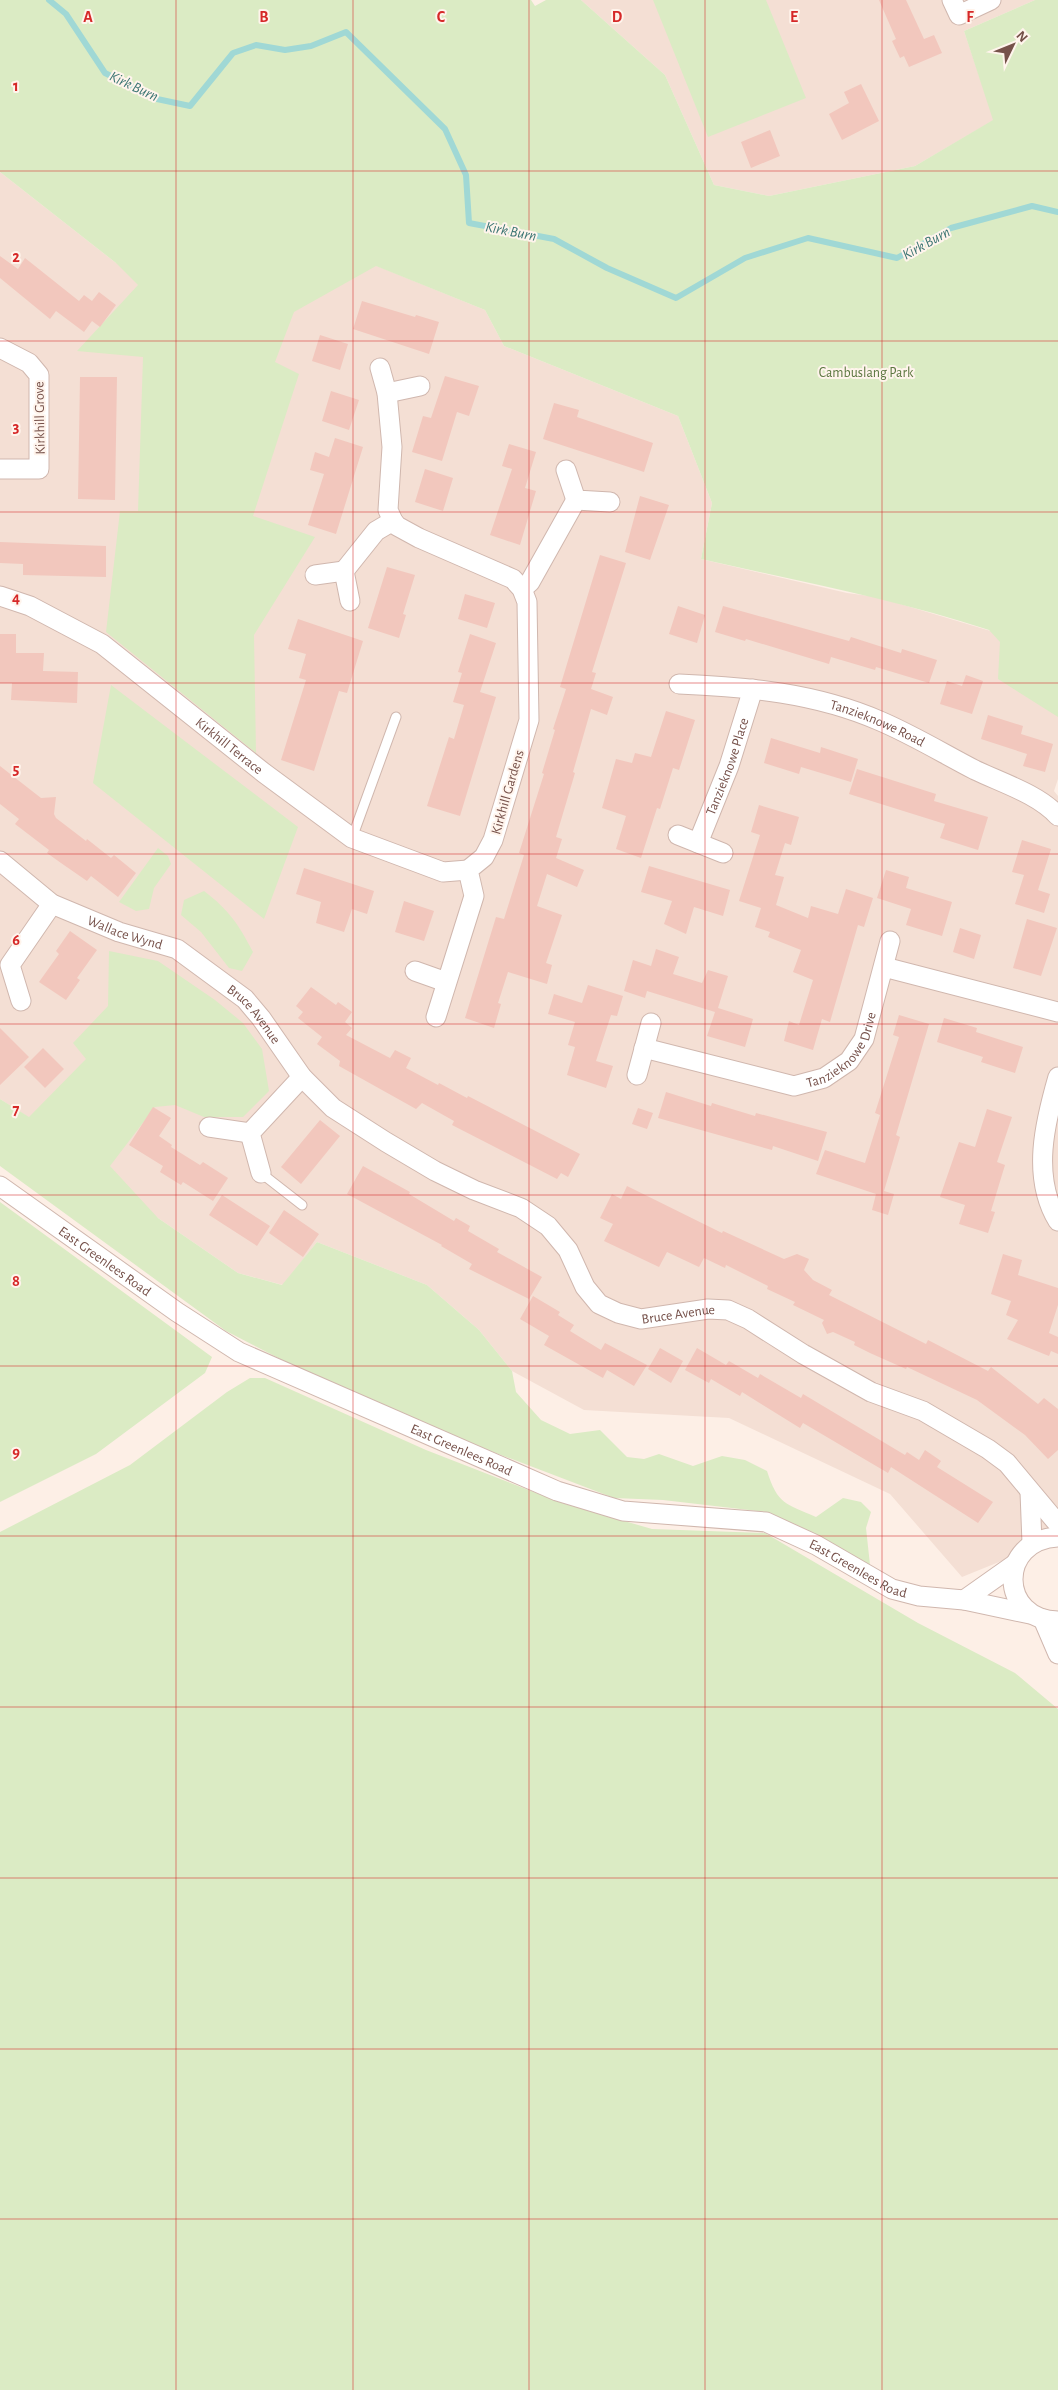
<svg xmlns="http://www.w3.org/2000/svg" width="1058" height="2390" viewBox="0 0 1058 2390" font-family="'Alegreya Sans',sans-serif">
  <rect width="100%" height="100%" fill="#fdefe6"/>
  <path fill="#f4dfd4" d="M581 0H1035L964 31 994 120 915 166 769 196 714 185 665 75Z
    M0 172 116 263 377 266 485 310 504 346 678 416 712 503 701 559 847 593 877 597 1004 635 1058 710V779L1054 791 1058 796V1538L962 1577 890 1494 729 1418 584 1410 512 1371 479 1330 427 1285 317 1242 283 1285 238 1273 158 1218 28 1117 0 1099Z"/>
  <path fill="#dbebc4" d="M0 0H531L535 6 546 0H581L665 75 714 185 769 196 915 166 993 120 964 31 1035 0H1058V717L998 679 1000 642 989 630C895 599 797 581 701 559L712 503 678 416 504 346 485 310 376 266 294 312 275 362 299 374 253 516 315 537 254 635 256 753 106 632 120 511H138L143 357 77 351 138 285 116 263 0 172Z
    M653 0H766L806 98 708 137Z
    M111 685 298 827 264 919 93 783Z
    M158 848 168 856 171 864 154 888 149 909 136 911 119 902Z
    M204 891C229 910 239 925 253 952L242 971 229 968 201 932 181 915 184 900Z
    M109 951 158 961 215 1000 243 1023 262 1049 269 1091 243 1117H204L175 1105 155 1107 110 1166 158 1218 238 1273 282 1285 317 1242 427 1285 479 1330 512 1371 516 1392 541 1420 570 1434 600 1430 627 1457 644 1459 659 1454 693 1466 722 1456 745 1460 767 1471C778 1505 785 1503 816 1517L843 1498 861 1502 871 1512 866 1528 870 1565 766 1512 663 1500 614 1498 488 1450 294 1366 226 1331 0 1166V1099L29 1117 86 1059 73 1043 108 1006Z
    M0 1202 212 1357 205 1373 96 1454 0 1502Z
    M250 1378H265L426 1450 562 1503 652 1529 765 1533 918 1623 1015 1673 1058 1709V2390H0V1532L130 1465 227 1392Z"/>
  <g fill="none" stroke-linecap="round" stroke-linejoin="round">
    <path stroke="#a0d8d5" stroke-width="6" d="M49 0 66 14 105 73 157 99 190 106 233 53 256 45 285 50 311 46 346 32 445 129 466 175 469 223 554 239 607 268 676 298 745 258 808 238 897 258 951 228 1032 206 1058 212"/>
  </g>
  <path fill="#f2c7bd" d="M879 0H906L924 39 934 35 942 53 909 67 904 56 900 58 892 41 896 39Z
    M861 84 879 121 842 140 829 114 849 103 844 92Z
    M770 130 780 156 751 168 741 142Z
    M0 256 18 269 25 258 79 301 84 295 92 301 99 292 116 305 100 327 92 321 84 332 56 311 50 319 0 278Z
    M362 301 415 317 416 315 439 322 429 354 353 329Z
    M320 335 348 344 340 370 312 361Z
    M445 376 479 386 469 416 457 412 442 461 412 452 423 416 431 418Z
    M80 377H117L115 500 78 499Z
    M331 391 359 400 349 430 322 421Z
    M554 403 579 410 577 417 653 443 644 472 543 439Z
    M335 438 363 447 336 534 308 525 324 474 310 470 315 452 329 457Z
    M509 444 536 452 525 488 536 491 520 545 490 535 512 469 502 466Z
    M425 469 453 478 443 511 415 502Z
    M640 496 669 505 650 560 625 552Z
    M0 542 106 546V577L23 575V564L0 563Z
    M600 555 626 563 592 672 596 673 591 689 613 697 607 715 591 709 573 772 575 773 556 837 562 839 556 858 584 870 577 887 547 874 537 906 562 915 546 963 552 965 547 984 508 972 498 1003 501 1004 494 1028 465 1018 496 917 504 919 524 855 519 853 544 774 542 773 555 730 553 729 566 689 560 687Z
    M387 567 415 575 403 614 406 615 399 638 368 628Z
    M465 594 495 603 487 628 458 619Z
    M678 606 705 615 697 643 669 634Z
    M723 606 849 641 851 637 901 653 902 649 937 660 929 683 876 667 875 670 831 657 829 664 746 639 745 641 715 632Z
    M298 619 363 641 347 693 339 691 314 771 281 760 306 680 299 678 306 654 288 649Z
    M0 634H16V653H44L43 671 78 672 77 703 11 700 12 683H0Z
    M470 634 496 643 480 692 496 697 460 816 427 806 449 737 454 739 464 705 453 702 462 673 458 672Z
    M966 675 983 681 972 714 940 704 947 681 962 686Z
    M666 711 695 720 679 770 673 768 660 809 657 808 641 858 616 849 626 816 602 808 616 759 632 763 635 753 651 757Z
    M988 715 1023 726 1021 734 1053 744 1045 772 1023 766 1027 754 981 739Z
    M771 738 820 753 821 747 858 759 851 782 801 767 799 774 764 763Z
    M0 766 41 798 56 797 54 814 56 818 86 841 87 839 111 858 114 855 136 873 118 897 91 876 87 881 61 863 47 853 49 850 15 824 19 819 0 804Z
    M857 769 936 794 934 801 988 817 978 850 940 838 945 824 849 794Z
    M759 805 799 817 791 845 785 843 775 875 784 877 776 905 808 918 811 906 838 914 846 889 873 898 864 927 858 925 830 1022 822 1019 813 1050 784 1041 789 1021 799 1025 813 980 793 972 801 950 768 937 770 932 755 927 761 908 739 901 760 835 751 832Z
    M1022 840 1051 849 1038 890 1050 894 1044 913 1015 904 1024 875 1012 872Z
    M649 866 730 890 723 916 694 907 686 934 664 924 672 901 641 892Z
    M304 868 374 891 367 914 352 909 344 932 316 923 321 902 296 894Z
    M886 870 909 877 906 888 952 902 942 936 906 925 911 909 877 898Z
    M404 901 434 911 424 941 395 932Z
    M1027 919 1057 928 1041 976 1013 968Z
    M960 928 981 935 974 959 953 952Z
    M70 931 97 950 77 978 80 980 66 1000 39 982 59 954 56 951Z
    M656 949 679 957 673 974 702 983 708 970 728 976 718 1008 753 1019 745 1047 707 1036 715 1012 647 991 645 998 624 991 633 960 651 966Z
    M588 985 623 996 617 1016 611 1015 596 1061 613 1066 606 1088 567 1075 575 1047 568 1045 575 1022 548 1014 554 994 582 1003Z
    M311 987 336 1005 338 1002 352 1012 345 1022 352 1028 346 1035 390 1058 395 1050 411 1058 406 1068 438 1085 439 1083 467 1098 468 1096 580 1154 568 1177 561 1173 557 1179 452 1125 454 1121 422 1103 416 1109 339 1066 340 1061 317 1044 322 1037 298 1018 303 1012 296 1006Z
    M899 1015 929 1024 896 1135 900 1137 884 1191 894 1194 888 1215 872 1210 876 1194 816 1174 825 1150 865 1163 880 1115 875 1113 899 1037 893 1035Z
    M944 1018 977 1028 976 1032 1023 1047 1015 1073 981 1062 983 1057 937 1042Z
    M0 1028 29 1057 0 1085Z
    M43 1048 64 1069 45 1088 24 1067Z
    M666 1092 711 1106 712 1103 755 1116 756 1113 827 1132 818 1161 773 1146 772 1150 658 1118Z
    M153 1107 171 1118 159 1136 172 1145 171 1147 200 1165 203 1162 228 1178 213 1201 183 1182 181 1185 160 1172 163 1166 129 1145Z
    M638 1108 653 1113 647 1129 632 1124Z
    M987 1109 1012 1117 997 1162 1005 1165 991 1211 995 1212 988 1233 959 1224 965 1205 940 1197 959 1142 975 1147Z
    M320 1120 340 1136 301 1184 281 1167Z
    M363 1166 410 1192 409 1194 454 1221 456 1218 470 1226 468 1231 499 1249 497 1252 542 1277 529 1299 469 1269 472 1264 441 1246 442 1245 347 1194Z
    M627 1186 722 1233 723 1231 784 1259 797 1254 809 1259 804 1270 813 1280 832 1290 829 1295 926 1344 928 1340 988 1371 991 1367 1038 1404 1044 1398 1058 1409V1450L1048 1459 1025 1435 977 1400 907 1367 906 1369 870 1353 854 1345 855 1342 833 1332 827 1334 822 1323 824 1320 793 1305 795 1302 767 1289 768 1286 726 1265 725 1268 704 1258 699 1267 667 1252 659 1267 604 1241 613 1224 600 1218 612 1194 621 1199Z
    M222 1195 270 1226 257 1246 209 1215Z
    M284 1210 319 1234 303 1257 269 1233Z
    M1003 1254 1022 1260 1018 1275 1058 1288V1305L1049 1333 1058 1337V1354L1051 1351 1049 1356 1007 1339 1018 1320 1006 1315 1011 1301 991 1294Z
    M533 1296 560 1312 558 1315 574 1325 570 1331 601 1350 605 1343 647 1365 634 1386 607 1370 603 1378 544 1345 549 1336 520 1319Z
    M660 1348 683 1361 671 1383 648 1369Z
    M697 1348 726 1365 729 1361 758 1378 760 1374 801 1398 803 1394 905 1455 907 1452 919 1460 925 1450 941 1461 937 1467 993 1502 978 1523 891 1467 888 1473 803 1423 800 1428 742 1392 740 1396 711 1379 709 1383 685 1370Z"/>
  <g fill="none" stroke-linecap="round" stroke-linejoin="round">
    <g stroke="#d0b7ae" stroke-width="11">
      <path id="lane" d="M352 838 396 717
        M261 1173 302 1205"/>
    </g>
    <g stroke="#d0b7ae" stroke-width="21">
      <g id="street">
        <path d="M952 0 959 15 991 0"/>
        <path d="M0 348 29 363 39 375V469H0"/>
        <path d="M380 368 387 393 392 447 388 510 393 521 397 526 419 538 513 579 522 589 527 602 529 720 493 840 484 857 468 870 474 896 436 1017"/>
        <path d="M387 393 420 386"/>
        <path d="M566 470 576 500 610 502"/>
        <path d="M344 571 376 531 393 521"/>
        <path d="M315 575 344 571 350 601"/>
        <path d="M522 589 530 582 576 500"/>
        <path id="s1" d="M0 596 30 606 102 644 264 773 352 838 443 872 468 870"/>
        <path id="s2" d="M679 684C748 687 816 693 880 721 913 735 944 754 975 770 1002 783 1038 794 1058 816"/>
        <path d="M678 835 723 853"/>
        <path id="s3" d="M698 843 729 766 753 689"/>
        <path id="s4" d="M0 861 52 904 119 932 177 949 245 999 261 1018 302 1077 333 1108 386 1142 435 1171 474 1190 521 1208 548 1226 568 1250 585 1287 599 1304 618 1313 641 1319 708 1309 728 1310 748 1319 803 1354 871 1392 923 1411 988 1449 1007 1463 1058 1524"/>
        <path d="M884 967 1058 1012"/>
        <path d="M415 971 446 982"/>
        <path d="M21 1001 10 965 52 904"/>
        <path id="s5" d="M644 1048 794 1086 824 1078 849 1061 864 1039 890 941"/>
        <path d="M637 1075 651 1023"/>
        <path d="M1058 1077C1045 1122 1031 1177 1058 1221"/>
        <path d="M209 1127 250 1133"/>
        <path d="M261 1173 250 1133 302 1077"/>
        <path id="s6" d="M0 1186 177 1312 239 1352 557 1491 623 1511 766 1522 816 1545 892 1589 919 1596 964 1600 1030 1614"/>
        <path d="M1030 1492 1032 1543"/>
        <path d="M1058 1537C997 1540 999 1620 1058 1621"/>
        <path d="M964 1600 1015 1564"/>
        <path d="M1043 1619 1058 1654"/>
      </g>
    </g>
    <use href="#lane" stroke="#fff" stroke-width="9"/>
    <use href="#street" stroke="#fff" stroke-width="19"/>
  </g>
  <path fill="none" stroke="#d62828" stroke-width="1" stroke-opacity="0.55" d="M176 0V2390M353 0V2390M529 0V2390M705 0V2390M882 0V2390M0 171H1058M0 341H1058M0 512H1058M0 683H1058M0 854H1058M0 1024H1058M0 1195H1058M0 1366H1058M0 1536H1058M0 1707H1058M0 1878H1058M0 2049H1058M0 2219H1058"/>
  <g text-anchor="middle" stroke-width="4" stroke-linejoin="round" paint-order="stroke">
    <g font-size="14" fill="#5b763f" stroke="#fff4ec">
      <text x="866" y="377">Cambuslang Park</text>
    </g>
    <g font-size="14" fill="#76514a" stroke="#fff4ec">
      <text transform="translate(39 418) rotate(-91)" y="5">Kirkhill Grove</text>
      <text dy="5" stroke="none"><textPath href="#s2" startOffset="204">Tanzieknowe Road</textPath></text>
      <text dy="5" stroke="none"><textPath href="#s1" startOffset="276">Kirkhill Terrace</textPath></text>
      <text dy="5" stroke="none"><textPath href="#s3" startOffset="82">Tanzieknowe Place</textPath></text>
      <text transform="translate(507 792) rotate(-74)" y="5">Kirkhill Gardens</text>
      <text dy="5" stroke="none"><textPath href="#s4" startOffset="146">Wallace Wynd</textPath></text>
      <text dy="5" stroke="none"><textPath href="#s4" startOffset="302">Bruce Avenue</textPath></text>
      <text dy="5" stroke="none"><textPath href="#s5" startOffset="219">Tanzieknowe Drive</textPath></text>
      <text dy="5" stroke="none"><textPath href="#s6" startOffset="129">East Greenlees Road</textPath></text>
      <text dy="5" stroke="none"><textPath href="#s4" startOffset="848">Bruce Avenue</textPath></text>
      <text dy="5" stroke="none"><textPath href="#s6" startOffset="534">East Greenlees Road</textPath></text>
      <text dy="5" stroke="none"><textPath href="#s6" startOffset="954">East Greenlees Road</textPath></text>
    </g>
    <g font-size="15" font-style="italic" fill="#3a7472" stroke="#fff4ec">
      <text transform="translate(134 86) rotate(25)" y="5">Kirk Burn</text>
      <text transform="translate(511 231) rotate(11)" y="5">Kirk Burn</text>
      <text transform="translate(926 243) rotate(-29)" y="5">Kirk Burn</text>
    </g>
  </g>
  <g font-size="16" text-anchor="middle" font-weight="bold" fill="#d62828" stroke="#fff4ec" stroke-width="4" stroke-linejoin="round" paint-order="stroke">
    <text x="88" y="22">A</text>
    <text x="264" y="22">B</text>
    <text x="441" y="22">C</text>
    <text x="617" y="22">D</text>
    <text x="794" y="22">E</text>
    <text x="970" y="22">F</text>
    <text x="16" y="91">1</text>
    <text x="16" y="262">2</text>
    <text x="16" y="432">3</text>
    <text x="16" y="603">4</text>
    <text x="16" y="774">5</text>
    <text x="16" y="945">6</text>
    <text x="16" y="1115">7</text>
    <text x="16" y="1286">8</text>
    <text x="16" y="1457">9</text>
  </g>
  <g transform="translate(1013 45) rotate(47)" stroke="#fff4ec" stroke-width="4" paint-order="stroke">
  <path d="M0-4L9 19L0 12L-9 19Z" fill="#76514a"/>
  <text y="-8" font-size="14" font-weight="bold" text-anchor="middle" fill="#76514a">N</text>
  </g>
</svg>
